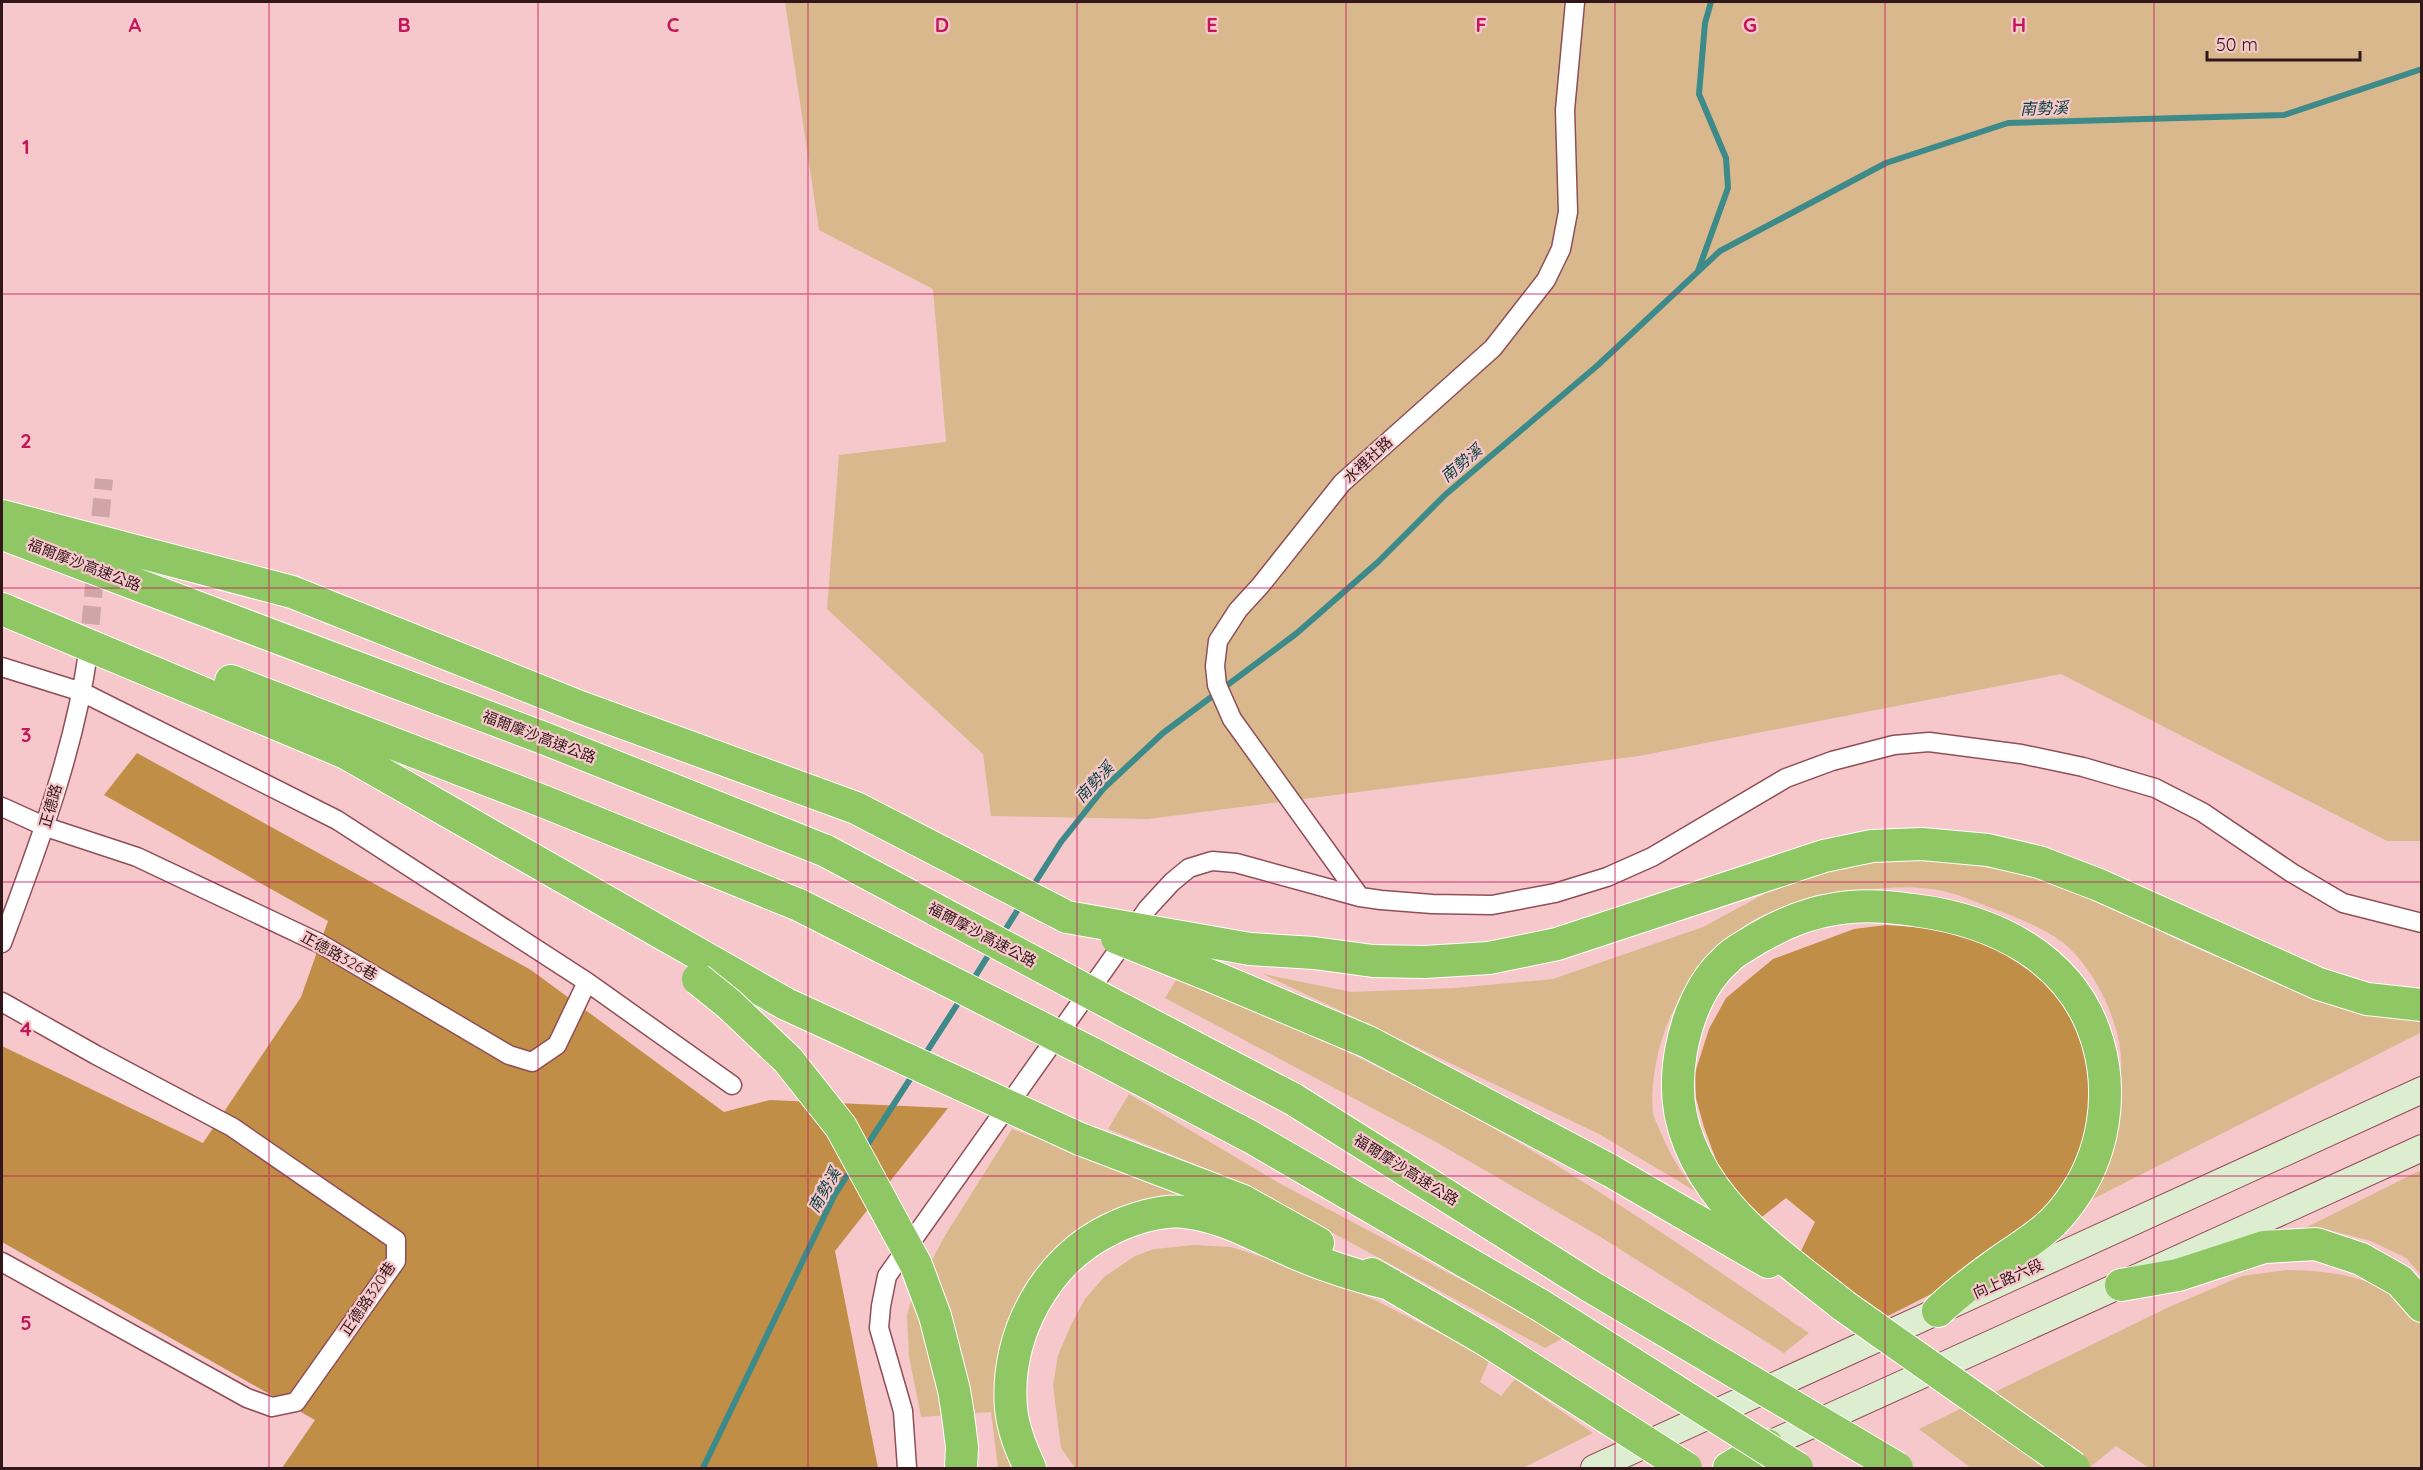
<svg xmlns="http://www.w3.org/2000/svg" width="2423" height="1470" viewBox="0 0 2423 1470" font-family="Quicksand,'Noto Sans TC',sans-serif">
  <rect width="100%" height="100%" fill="#f6c8cb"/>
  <path fill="#dab88d" d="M785 2H2421V841H2387L2061 674 1639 756 1148 819 991 816 983 754 827 609 839 455 946 442 933 289 819 230Z
    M1877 856C1955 859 2026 871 2100 897 2127 907 2150 927 2176 939 2254 975 2337 1002 2421 1021L2422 1032 2079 1206C2093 1166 2124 1099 2121 1059 2119 1018 2093 966 2061 941 2040 926 2013 916 1989 907 1971 900 1951 891 1931 889 1896 884 1864 890 1829 897 1804 901 1776 907 1754 920 1716 943 1688 979 1670 1018 1658 1044 1650 1084 1653 1113 1654 1119 1658 1125 1660 1131 1671 1156 1679 1169 1695 1191L1599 1134 1263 974 1351 992 1455 988 1553 979 1703 927 1790 880Z
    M1181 972C1295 1027 1411 1080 1521 1144 1620 1202 1714 1268 1809 1333L1784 1353 1599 1236 1436 1142 1165 998Z
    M1129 1094 1279 1183 1567 1336 1545 1348 1333 1233 1210 1170 1108 1129Z
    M1012 1129 1223 1206 1080 1230 1039 1266 1017 1304 1015 1468H998L991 1412 921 1417 909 1356 907 1315 913 1295 946 1234Z
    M2421 1170V1275L2406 1258 2371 1241 2325 1229 2295 1233Z
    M1195 1245 1231 1247 1301 1269 1377 1301 1490 1359 1480 1382 1501 1396 1515 1379 1593 1433 1523 1468H1075L1061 1448 1053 1386 1058 1355 1072 1323 1085 1299 1104 1277 1135 1256 1154 1249Z
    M2286 1270C2339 1271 2386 1277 2421 1322V1468H2149L2116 1446 2089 1468H1971L1919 1429 2169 1307 2242 1276Z"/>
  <path fill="#c18e48" d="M137 753 531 970 724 1112 770 1100 948 1108 835 1251 878 1468H282L315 1420 2 1242V1046L203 1143 301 997 328 921 104 795Z
    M1886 925 1943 929 1982 938 2037 969 2083 1029 2094 1096 2076 1175 2036 1225 1937 1291 1886 1317 1800 1253 1815 1222 1786 1198 1758 1220 1732 1192 1716 1160 1704 1127 1696 1098 1695 1073 1709 1029 1726 998 1773 959 1854 929Z"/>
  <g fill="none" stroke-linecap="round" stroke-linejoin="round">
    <path stroke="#3c8a89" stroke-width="6" d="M1698 271 1728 188 1726 158 1699 94 1705 23 1711 2
      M1031 889 1061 842 1104 788 1163 733 1297 633 1378 562 1445 495 1598 365 1720 251 1886 163 2008 123 2284 115 2422 69
      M1002 935 1022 903
      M971 983 991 951
      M924 1056 962 997
      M864 1150 914 1073
      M703 1468 834 1196 852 1168"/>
    <path stroke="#cfa5a8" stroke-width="18" stroke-dasharray="18 9" stroke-linecap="butt" d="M88 651 104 479"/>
    <g stroke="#904e56" stroke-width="21">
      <path id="street" d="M2 667 82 692 337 820 587 982 732 1085
        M2 807 46 827 137 857 319 943 509 1055 532 1062 557 1045 587 982
        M1360 897 1232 719 1217 685 1215 666 1218 641 1238 610 1260 586 1342 483 1493 348 1546 280 1561 249 1568 212 1565 110 1575 2
        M2 943C37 849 74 753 88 653
        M2 1002 96 1055 232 1127 396 1240V1261L296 1402 272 1407 247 1398 2 1262
        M907 1468 903 1411 879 1328 881 1306 887 1276 1148 908 1172 882 1189 868 1212 861 1236 863 1360 897 1381 900 1432 904 1492 905 1555 893 1607 877 1652 857 1786 778 1832 761 1894 745 1929 742 2021 754 2083 767 2155 788 2202 812 2292 873 2343 903 2422 923"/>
    </g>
    <g stroke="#904e56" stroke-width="28">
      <path id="secondary" d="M1750 1453 2422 1148
        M1594 1468 2422 1090"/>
    </g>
    <g stroke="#fff" stroke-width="34">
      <path id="highway" d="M2 516 292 592 580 707 856 808 1067 917
        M3 534 546 739 826 851
        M2 609 346 753 786 1004
        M231 681 545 802 799 905
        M1250 949 1314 953 1373 961 1425 962 1489 958 1557 944 1824 856 1872 846 1922 844 1988 850 2039 862 2099 885 2319 984 2367 999 2422 1005
        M1214 977 1368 1042 1611 1171 1768 1262
        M1121 1009 1293 1099 1590 1286
        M1091 1053 1251 1137 1540 1305
        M1080 1139 1243 1201 1318 1243
        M1372 1274 1486 1340
        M2121 1285 2178 1275 2264 1247 2316 1244 2361 1259 2400 1281 2422 1306
        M1844 1306C1795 1266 1737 1228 1704 1173 1680 1132 1673 1097 1681 1051 1687 1018 1701 982 1726 960 1734 951 1746 946 1756 939 1780 925 1807 913 1835 909 1861 904 1887 906 1913 910 1994 920 2074 958 2098 1043 2113 1095 2104 1154 2072 1199 2051 1230 2029 1241 1999 1262 1978 1277 1957 1293 1938 1311
        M958 1415 962 1447 961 1468
        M1030 1468C1021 1449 1013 1430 1011 1408 1005 1336 1045 1260 1111 1229 1131 1219 1162 1209 1185 1212 1223 1216 1256 1236 1291 1251 1322 1265 1356 1276 1390 1284
        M1729 1468 1767 1445"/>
    </g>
    <use href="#street" stroke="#fff" stroke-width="18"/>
    <use href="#secondary" stroke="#ddeed0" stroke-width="26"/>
    <use href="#highway" stroke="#8ec764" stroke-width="32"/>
    <g stroke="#fff" stroke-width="34" stroke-linecap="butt">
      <path id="highway-bridge" d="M826 851 1121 1009
        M799 905 1091 1053
        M1067 917 1250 949
        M1117 938 1214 977
        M698 979 729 1004 788 1060 841 1127 916 1265 935 1316 954 1390 958 1415
        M786 1004 1080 1139
        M1590 1286 1897 1468
        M1540 1305 1797 1468
        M1844 1306 2074 1468
        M1486 1340 1686 1468"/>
    </g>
    <use href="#highway-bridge" stroke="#8ec764" stroke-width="32"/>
  </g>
  <path fill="none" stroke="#c2185b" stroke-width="1.5" stroke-opacity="0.55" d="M269 2V1468M538 2V1468M808 2V1468M1077 2V1468M1346 2V1468M1615 2V1468M1885 2V1468M2154 2V1468M2 294H2422M2 588H2422M2 882H2422M2 1176H2422"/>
  <g text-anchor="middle" stroke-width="4.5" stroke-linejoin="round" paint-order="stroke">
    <g font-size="15" fill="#32171a" stroke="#f6c8cb">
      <text transform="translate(1368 460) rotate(-43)" y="5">水裡社路</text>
      <text transform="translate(84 565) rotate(21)" y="5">福爾摩沙高速公路</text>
      <text transform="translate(539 737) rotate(21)" y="5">福爾摩沙高速公路</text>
      <text transform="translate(51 806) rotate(-74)" y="5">正德路</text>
      <text transform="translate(982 935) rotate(28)" y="5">福爾摩沙高速公路</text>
      <text transform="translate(339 956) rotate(29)" y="5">正德路326巷</text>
      <text transform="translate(1406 1170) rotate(32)" y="5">福爾摩沙高速公路</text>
      <text transform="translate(2008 1279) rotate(-24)" y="5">向上路六段</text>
      <text transform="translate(368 1299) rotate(-56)" y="5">正德路320巷</text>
    </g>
    <g font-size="16" font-style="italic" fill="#053f3e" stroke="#f6c8cb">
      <text transform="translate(2044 108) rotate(-2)" y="6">南勢溪</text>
      <text transform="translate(1461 463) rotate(-40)" y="6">南勢溪</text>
      <text transform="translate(1094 782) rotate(-47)" y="6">南勢溪</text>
      <text transform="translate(824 1190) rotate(-61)" y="6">南勢溪</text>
    </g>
  </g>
  <g font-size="20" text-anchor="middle" font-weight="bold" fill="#c2185b" stroke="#f6c8cb" stroke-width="4.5" stroke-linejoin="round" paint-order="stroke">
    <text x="135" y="32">A</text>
    <text x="404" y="32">B</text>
    <text x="673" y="32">C</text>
    <text x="942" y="32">D</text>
    <text x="1212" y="32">E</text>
    <text x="1481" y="32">F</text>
    <text x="1750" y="32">G</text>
    <text x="2019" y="32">H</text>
    <text x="26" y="154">1</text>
    <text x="26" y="448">2</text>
    <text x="26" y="742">3</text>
    <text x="26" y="1036">4</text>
    <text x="26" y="1330">5</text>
  </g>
  <rect width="2423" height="1470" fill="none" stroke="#32171a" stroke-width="6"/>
  <path d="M2207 51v9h153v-9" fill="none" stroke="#32171a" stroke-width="3"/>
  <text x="2216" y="51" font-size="18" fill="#32171a" stroke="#f6c8cb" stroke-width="4.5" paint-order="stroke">50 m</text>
</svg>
